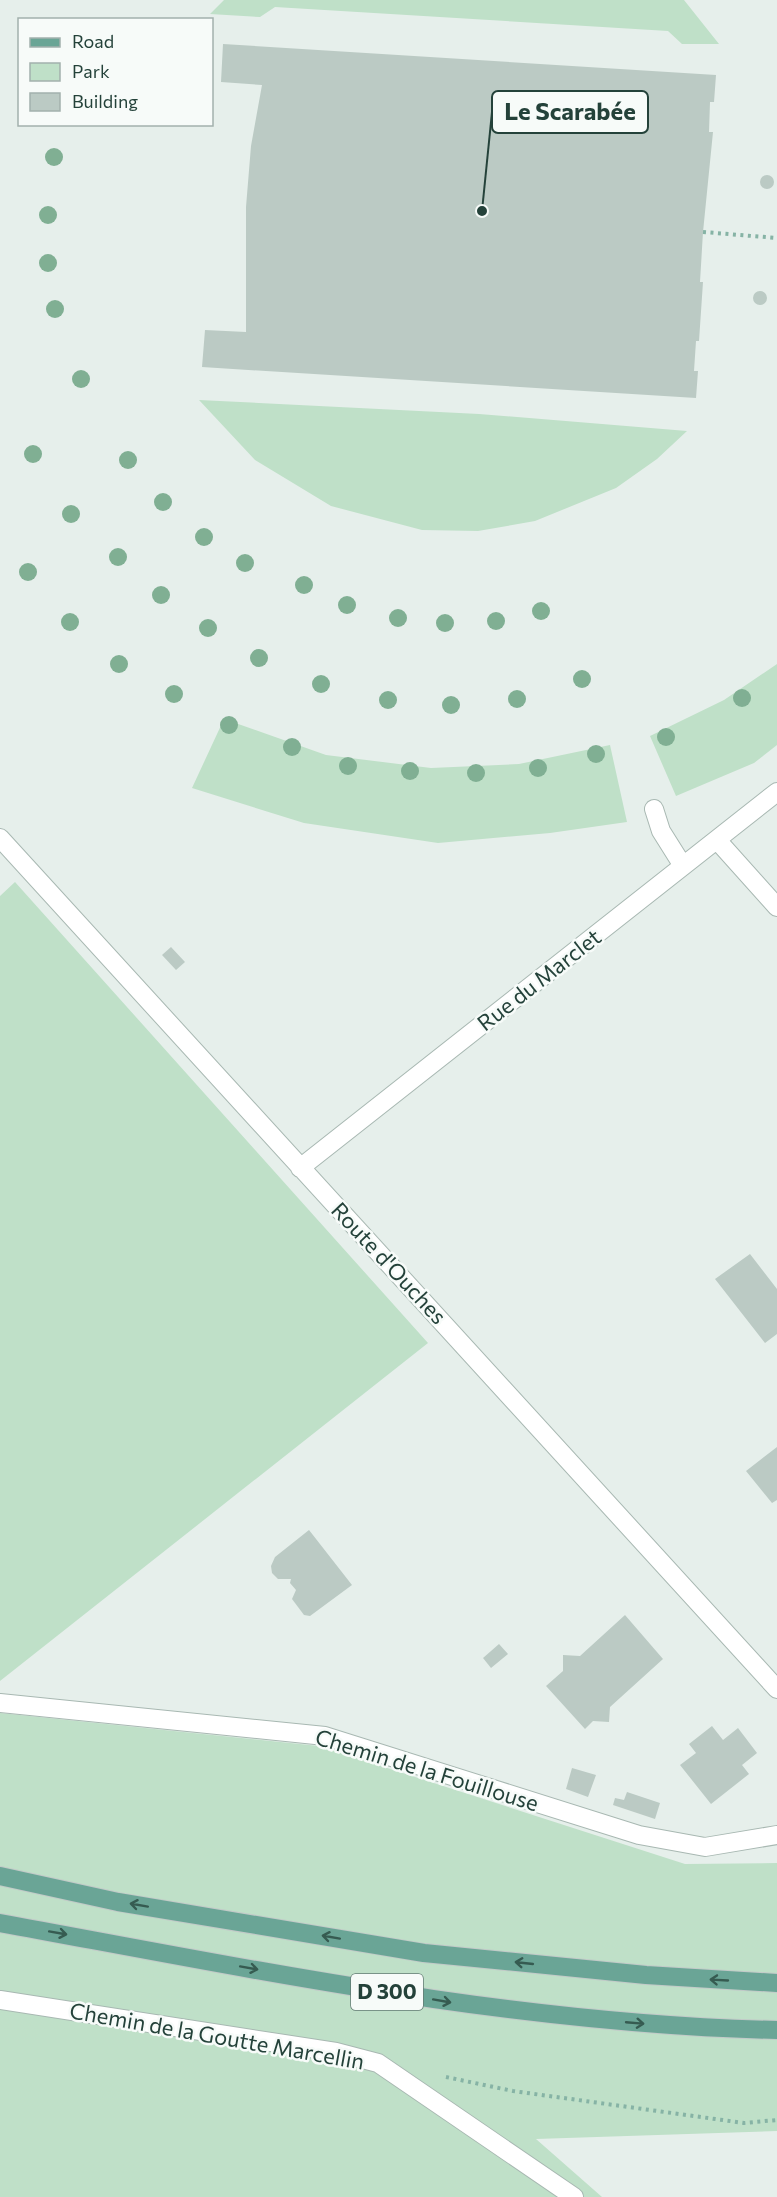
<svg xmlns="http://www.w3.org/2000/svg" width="777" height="2197" viewBox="0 0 777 2197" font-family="Commissioner,sans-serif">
  <rect width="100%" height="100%" fill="#e6efeb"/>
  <path fill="#bfe0c8" d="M224 0H684L719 44H682L668 31 275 7 260 17 210 14Z
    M199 400 479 414 687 431 657 459 616 488 535 521 478 531 422 530 331 506 255 460Z
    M777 664V745L754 763 676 796 650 736 724 700Z
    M224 719 326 755 431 768 519 764 610 745 627 822 550 833 438 843 304 823 192 788Z
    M15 882 428 1343 0 1681V896Z
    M0 1713 319 1746 685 1864 777 1863V2131L536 2139 602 2197H0Z"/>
  <path fill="#bbcac4" d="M223 44 716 75 714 102H710L709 132H713L703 232 700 282H703L699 341H696L694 371H698L696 398 202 367 205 330 246 332V207L251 146 262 85 221 82Z
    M760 182a7 7 0 1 1 14 0a7 7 0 1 1-14 0Z
    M753 298a7 7 0 1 1 14 0a7 7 0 1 1-14 0Z
    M171 947 185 962 176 970 162 955Z
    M750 1254 777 1289V1334L765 1343 715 1279Z
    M777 1447V1500L772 1503 746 1471Z
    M309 1530 352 1585 310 1616 304 1615 292 1599 296 1590 290 1583 291 1579H278L272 1573 271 1566 275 1557Z
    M625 1615 663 1659 610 1707 609 1722 593 1721 585 1729 546 1686 563 1671V1655L580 1656Z
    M499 1644 508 1654 491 1668 483 1658Z
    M712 1726 723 1740 738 1728 757 1753 742 1765 749 1774 711 1804 680 1765 696 1753 689 1744Z
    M572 1768 596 1775 588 1797 566 1789Z
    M627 1792 660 1803 655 1819 613 1805 615 1798 624 1800Z"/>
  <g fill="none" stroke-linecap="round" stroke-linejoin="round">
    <g stroke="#a8b8b2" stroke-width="20">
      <path id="minor" d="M654 809 661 831 683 866
        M0 838 777 1689
        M717 840 777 907
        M300 1168 777 792
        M0 1703 325 1736 639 1835 705 1847 777 1835
        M0 2000 336 2052 378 2063 574 2197"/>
    </g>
    <g stroke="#c2cac8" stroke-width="20">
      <path id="major" d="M0 1876 118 1902 424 1953 646 1975 777 1983
        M0 1923C257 1970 515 2024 777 2030"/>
    </g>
    <path stroke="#86b3a5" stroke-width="4" stroke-dasharray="3 4.5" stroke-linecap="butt" d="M703 232 777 238
      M446 2077 513 2091 744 2123 777 2120"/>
    <use href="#minor" stroke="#fff" stroke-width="18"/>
    <use href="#major" stroke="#6aa596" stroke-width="18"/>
  </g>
  <g fill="#80af93">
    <circle cx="54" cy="157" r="9"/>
    <circle cx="48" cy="215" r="9"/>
    <circle cx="48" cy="263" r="9"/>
    <circle cx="55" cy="309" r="9"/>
    <circle cx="81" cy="379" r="9"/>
    <circle cx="33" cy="454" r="9"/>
    <circle cx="128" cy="460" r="9"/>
    <circle cx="163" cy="502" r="9"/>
    <circle cx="71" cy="514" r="9"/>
    <circle cx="204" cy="537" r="9"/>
    <circle cx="118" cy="557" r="9"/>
    <circle cx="245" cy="563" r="9"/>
    <circle cx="28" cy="572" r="9"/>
    <circle cx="304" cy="585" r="9"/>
    <circle cx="161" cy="595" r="9"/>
    <circle cx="347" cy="605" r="9"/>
    <circle cx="541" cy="611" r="9"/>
    <circle cx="398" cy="618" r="9"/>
    <circle cx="496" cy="621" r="9"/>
    <circle cx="70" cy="622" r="9"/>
    <circle cx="445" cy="623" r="9"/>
    <circle cx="208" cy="628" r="9"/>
    <circle cx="259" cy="658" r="9"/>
    <circle cx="119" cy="664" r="9"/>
    <circle cx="582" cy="679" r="9"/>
    <circle cx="321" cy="684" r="9"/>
    <circle cx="174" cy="694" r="9"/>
    <circle cx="742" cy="698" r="9"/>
    <circle cx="517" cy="699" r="9"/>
    <circle cx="388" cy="700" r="9"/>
    <circle cx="451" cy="705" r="9"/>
    <circle cx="229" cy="725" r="9"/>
    <circle cx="666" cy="737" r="9"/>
    <circle cx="292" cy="747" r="9"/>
    <circle cx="596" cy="754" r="9"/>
    <circle cx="348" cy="766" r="9"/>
    <circle cx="538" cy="768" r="9"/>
    <circle cx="410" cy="771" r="9"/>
    <circle cx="476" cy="773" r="9"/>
  </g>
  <defs><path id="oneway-shaft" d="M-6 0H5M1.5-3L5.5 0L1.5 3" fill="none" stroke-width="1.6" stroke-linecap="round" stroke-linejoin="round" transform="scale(1.5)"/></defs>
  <g stroke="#365b51">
    <use href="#oneway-shaft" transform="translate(139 1905) rotate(-170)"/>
    <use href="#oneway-shaft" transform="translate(58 1933) rotate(10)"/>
    <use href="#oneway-shaft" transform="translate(331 1937) rotate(-170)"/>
    <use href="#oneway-shaft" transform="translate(524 1963) rotate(-174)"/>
    <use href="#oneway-shaft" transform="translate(249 1968) rotate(10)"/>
    <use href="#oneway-shaft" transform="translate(719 1980) rotate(-177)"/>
    <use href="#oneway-shaft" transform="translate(442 2001) rotate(10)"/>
    <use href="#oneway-shaft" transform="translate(635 2023) rotate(5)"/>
  </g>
  <g text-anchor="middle" stroke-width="5" stroke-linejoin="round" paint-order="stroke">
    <rect fill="#f7fbf9" stroke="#637a73" stroke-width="1.5" x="351" y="1974" width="72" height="36" rx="4.5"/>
    <g font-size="21" font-weight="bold" fill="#24423a">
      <text x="387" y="1999">D 300</text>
    </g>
    <g font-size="22" fill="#24423a" stroke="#f7fbf9">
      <text transform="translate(539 980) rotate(-38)" y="8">Rue du Marclet</text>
      <text transform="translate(389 1263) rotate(47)" y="8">Route d'Ouches</text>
      <text transform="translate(427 1770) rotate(17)" y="8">Chemin de la Fouillouse</text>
      <text transform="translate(217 2036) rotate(10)" y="8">Chemin de la Goutte Marcellin</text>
    </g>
  </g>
  <path fill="none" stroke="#24423a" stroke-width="2" d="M482 211L492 112"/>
  <circle fill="#24423a" stroke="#f7fbf9" stroke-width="2" cx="482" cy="211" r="6"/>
  <rect fill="#f7fbf9" stroke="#24423a" stroke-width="2" x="492" y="91" width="156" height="42" rx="6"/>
  <g font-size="24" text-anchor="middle" font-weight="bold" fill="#24423a">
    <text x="570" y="120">Le Scarabée</text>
  </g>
  <rect x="18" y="18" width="195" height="108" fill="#f7fbf9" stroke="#a3b1ad" stroke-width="1.5"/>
  <rect x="30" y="38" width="30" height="9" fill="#6aa596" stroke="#a3b1ad" stroke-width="1.5"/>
  <text x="72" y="48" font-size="18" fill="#24423a">Road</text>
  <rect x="30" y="63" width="30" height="18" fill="#bfe0c8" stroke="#a3b1ad" stroke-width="1.5"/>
  <text x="72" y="78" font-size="18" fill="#24423a">Park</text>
  <rect x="30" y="93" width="30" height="18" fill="#bbcac4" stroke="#a3b1ad" stroke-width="1.5"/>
  <text x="72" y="108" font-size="18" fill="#24423a">Building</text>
</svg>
